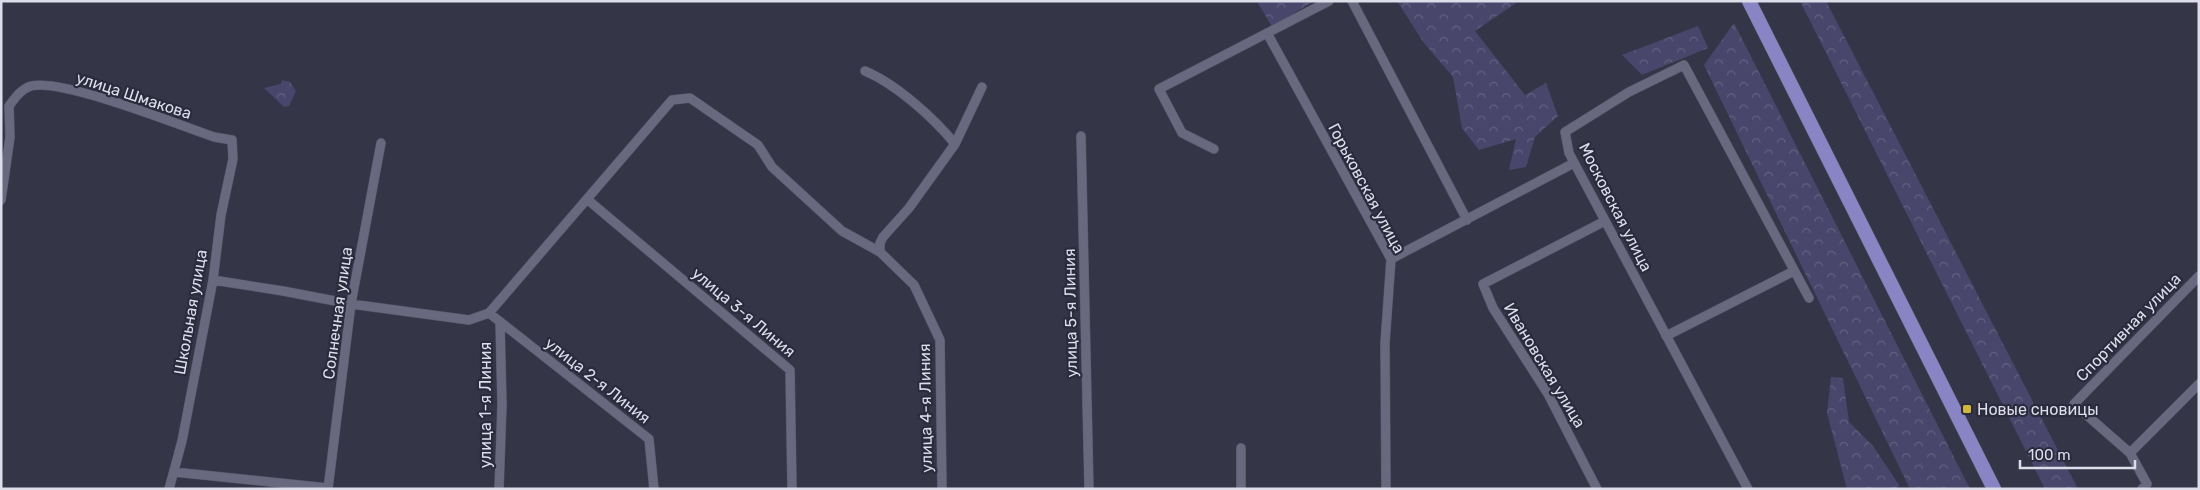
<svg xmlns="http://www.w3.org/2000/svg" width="2200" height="490" viewBox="0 0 2200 490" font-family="Rubik,sans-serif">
  <defs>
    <pattern id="forest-crowns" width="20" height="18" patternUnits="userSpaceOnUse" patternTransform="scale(1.25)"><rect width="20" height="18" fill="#49466b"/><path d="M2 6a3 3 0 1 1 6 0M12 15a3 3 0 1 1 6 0" fill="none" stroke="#636080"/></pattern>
  </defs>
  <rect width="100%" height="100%" fill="#353548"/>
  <path fill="url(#forest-crowns)" d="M1257 1H1314L1272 27Z
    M1397 1H1519L1475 31 1525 95 1546 83 1558 116 1535 137 1526 167 1509 170 1516 139 1479 150 1462 128 1453 77 1424 43Z
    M1800 1H1826L2078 489H2045Z
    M1734 23 1970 489H1910L1704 65Z
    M1698 26 1708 48 1642 75 1622 55Z
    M282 80 290 82 296 91 289 106 284 107 264 88 281 84Z
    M1831 377 1843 378 1849 422 1873 446 1899 485 1897 489H1847L1827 413Z"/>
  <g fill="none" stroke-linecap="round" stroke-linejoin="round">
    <g stroke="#535263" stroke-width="10">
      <path id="street" d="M1352 1 1467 220
        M1267 33 1391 259 1385 343 1386 489
        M865 71C896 84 934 118 955 144
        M1081 136 1089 489
        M1214 149 1182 133 1159 89 1329 1
        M1 200 10 137 9 106C15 98 21 89 31 86 62 78 179 125 214 137L232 140 233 159 221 215 213 280 182 441 169 489
        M588 200 790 370 792 489
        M880 252V243L883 237 909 208 955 144 982 87
        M1391 259 1574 163
        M213 280 283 291 351 304 469 320 489 313 672 100 690 98 758 145 772 167 842 231 880 252 914 285 940 340 942 489
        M489 313 649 439 654 489
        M1666 336 1794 271
        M1241 448V489
        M2130 453 2199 384
        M174 472 328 488
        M328 489 351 304 381 143
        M499 489 502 405 500 322
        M1597 489 1548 394 1493 308 1483 284 1605 221
        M1748 489 1569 153 1565 132 1629 92 1684 65 1809 298
        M2142 489 2147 484 2130 453 2074 404 2199 276"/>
    </g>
    <g stroke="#535263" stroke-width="15">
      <path id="primary" d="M1749 1 1994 489"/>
    </g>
    <use href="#street" stroke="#68687e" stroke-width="9"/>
    <use href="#primary" stroke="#8985c4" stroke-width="14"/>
  </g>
  <rect fill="#d1b736" stroke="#2b2b3e" stroke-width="2" x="1962" y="404" width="10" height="10" rx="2.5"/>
  <g text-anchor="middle" stroke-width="4.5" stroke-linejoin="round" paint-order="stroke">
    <g font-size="16" fill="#dedeeb" stroke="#2b2b3e">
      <text transform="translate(134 95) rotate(18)" y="6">улица Шмакова</text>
      <text transform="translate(1367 188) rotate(62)" y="6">Горьковская улица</text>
      <text transform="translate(1616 207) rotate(63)" y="6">Московская улица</text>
      <text transform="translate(190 312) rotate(-80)" y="6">Школьная улица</text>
      <text transform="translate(744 312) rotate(40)" y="6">улица 3-я Линия</text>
      <text transform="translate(337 313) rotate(-82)" y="6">Солнечная улица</text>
      <text transform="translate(1070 313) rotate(-91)" y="6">улица 5-я Линия</text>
      <text transform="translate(2128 327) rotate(-46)" y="6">Спортивная улица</text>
      <text transform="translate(1545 365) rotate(59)" y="6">Ивановская улица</text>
      <text transform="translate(598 380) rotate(38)" y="6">улица 2-я Линия</text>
      <text transform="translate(485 405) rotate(-90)" y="6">улица 1-я Линия</text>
      <text transform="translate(925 408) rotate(-91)" y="6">улица 4-я Линия</text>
    </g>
    <g font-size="16" fill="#dedeeb" stroke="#2b2b3e" text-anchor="start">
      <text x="1977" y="415">Новые сновицы</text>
    </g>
  </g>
  <rect width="2200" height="490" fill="none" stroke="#dedeeb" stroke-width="5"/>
  <path d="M2020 460v8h115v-8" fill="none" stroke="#dedeeb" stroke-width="2.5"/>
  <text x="2028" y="460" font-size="15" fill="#dedeeb" stroke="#2b2b3e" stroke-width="4" paint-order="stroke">100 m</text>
</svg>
